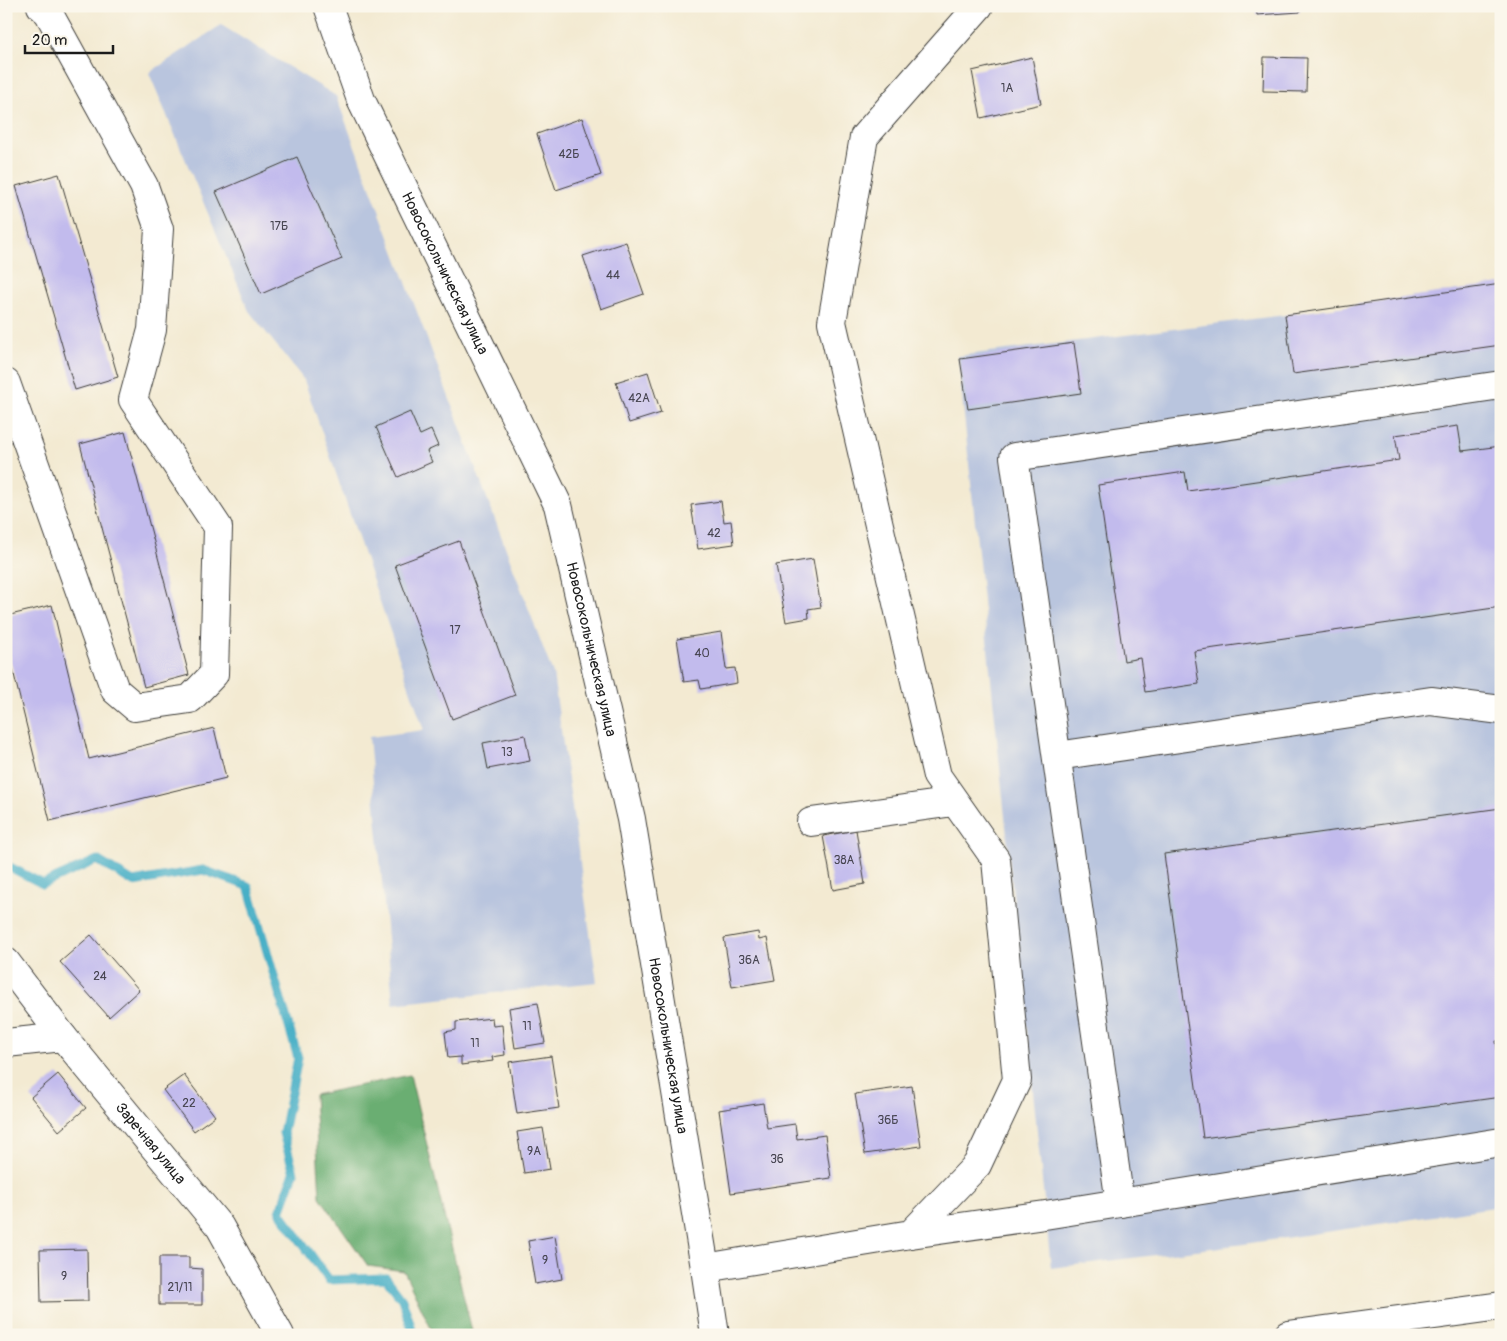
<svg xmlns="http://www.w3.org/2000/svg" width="1507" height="1341" viewBox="0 0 1507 1341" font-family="Pangolin,sans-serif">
  <rect width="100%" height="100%" fill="#fbf7ec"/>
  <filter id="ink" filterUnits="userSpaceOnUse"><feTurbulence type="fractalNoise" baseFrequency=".02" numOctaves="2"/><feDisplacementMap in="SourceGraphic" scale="10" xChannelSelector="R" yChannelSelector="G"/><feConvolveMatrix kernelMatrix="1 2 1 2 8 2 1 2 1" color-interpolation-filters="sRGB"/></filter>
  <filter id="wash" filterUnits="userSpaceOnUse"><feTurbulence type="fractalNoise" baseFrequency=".0096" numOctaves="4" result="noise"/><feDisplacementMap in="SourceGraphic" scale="20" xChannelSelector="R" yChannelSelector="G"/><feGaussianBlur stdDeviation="1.12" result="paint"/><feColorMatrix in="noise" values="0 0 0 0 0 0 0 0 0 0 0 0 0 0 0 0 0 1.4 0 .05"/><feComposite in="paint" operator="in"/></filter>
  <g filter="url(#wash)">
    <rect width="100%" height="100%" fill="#f3ead2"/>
    <path fill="#b9c5de" d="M221 25 336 96 553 674 597 982 393 1004 369 737 424 730 304 380 249 311 149 73Z
      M1501 284V1206L1244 1244 1051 1268 958 356 1285 315Z"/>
    <path fill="#6bae72" stroke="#446547" d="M410 1075 473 1335H434L404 1271 368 1266 320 1197 314 1095Z"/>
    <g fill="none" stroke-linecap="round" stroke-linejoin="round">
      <path stroke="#47afc6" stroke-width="9" d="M6 865 43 884 97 860 133 882 203 870 248 886 298 1058 283 1133 294 1173 280 1212 329 1280 386 1278 402 1299 414 1335"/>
    </g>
    <g id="blocks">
      <path fill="#c2bbed" d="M1256 6H1300V12L1257 15Z
        M1032 57 1041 104 981 118 972 71Z
        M1264 57 1307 58 1306 92 1263 91Z
        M582 118 601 175 556 190 537 134Z
        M297 157 342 259 261 294 216 192Z
        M59 174 118 377 75 390 16 186Z
        M626 242 644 294 601 309 583 256Z
        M1501 284V345L1293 374 1285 315Z
        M1074 343 1081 393 968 409 960 359Z
        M648 372 661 413 629 423 616 382Z
        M410 412 420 435 431 430 438 446 427 451 432 462 398 477 376 427Z
        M1458 426 1462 451 1501 446V607L1194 651 1199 684 1145 692 1140 658 1124 661 1098 485 1185 472 1188 491 1399 460 1395 435Z
        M125 432 189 675 144 687 80 444Z
        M721 501 724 522 731 521 734 544 698 549 691 505Z
        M459 541 515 695 452 719 395 565Z
        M813 559 821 607 808 609 809 618 786 622 776 565Z
        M52 605 89 759 214 728 226 778 50 821 6 642V616Z
        M721 632 726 669 735 668 737 683 701 689 699 680 684 682 677 639Z
        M525 735 530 761 488 769 483 743Z
        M1501 808V1041H1496L1501 1077V1097L1203 1138 1164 854Z
        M856 830 865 884 833 890 823 836Z
        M758 932 759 940 767 938 775 980 732 987 724 938Z
        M91 935 139 990 109 1017 60 962Z
        M538 1003 545 1043 515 1048 509 1008Z
        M492 1018 493 1026 502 1025 505 1055 492 1057 493 1061 461 1065V1057L448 1058 445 1032 456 1030V1022Z
        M551 1056 559 1108 517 1114 509 1062Z
        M58 1074 86 1108 59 1131 31 1097Z
        M184 1075 215 1116 194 1131 163 1090Z
        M912 1086 921 1146 865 1154 855 1094Z
        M763 1103 767 1128 795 1124 797 1139 825 1135 831 1178 731 1193 719 1110Z
        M543 1128 550 1169 524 1173 517 1132Z
        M555 1236 562 1279 535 1284 528 1241Z
        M87 1249 88 1301 41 1302 40 1250Z
        M159 1257H189V1268L202 1269V1305H159Z"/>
    </g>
  </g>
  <g filter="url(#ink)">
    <use href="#blocks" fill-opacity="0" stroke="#3c3b37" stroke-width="1"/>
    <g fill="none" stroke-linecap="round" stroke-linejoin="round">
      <g stroke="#3c3b37" stroke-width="30">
        <g id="minor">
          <path d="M6 383 115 690 135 707 190 699 214 674 218 527 133 400 152 330 159 229 144 186 48 12 41 6"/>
          <path d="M1057 756 1431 701 1501 710"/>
          <path d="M811 822 954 802"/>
          <path id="s1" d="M6 962 63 1037 220 1227 280 1335"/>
          <path d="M6 1043 63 1037"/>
          <path d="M1120 1203 1014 457 1501 385"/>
          <path d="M911 1234 1045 1215 1501 1142"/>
          <path d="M705 1268 911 1234 977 1165 1017 1080 996 860 937 776 832 322 864 137 979 6"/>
          <path d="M1288 1335 1501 1306"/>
        </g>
      </g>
      <g stroke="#3c3b37" stroke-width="30">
        <g id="major">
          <path id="s2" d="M328 6 361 100 558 505 631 819 705 1268 715 1335"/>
        </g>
      </g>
      <use href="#minor" stroke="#fff" stroke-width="28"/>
      <use href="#major" stroke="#fff" stroke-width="28"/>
    </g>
  </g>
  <g text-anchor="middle" stroke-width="4.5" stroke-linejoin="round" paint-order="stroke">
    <g font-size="12" fill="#464450">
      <text x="1007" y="92">1А</text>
      <text x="569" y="158">42Б</text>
      <text x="279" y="230">17Б</text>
      <text x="613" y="279">44</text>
      <text x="639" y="402">42А</text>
      <text x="714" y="537">42</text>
      <text x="455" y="634">17</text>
      <text x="702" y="657">40</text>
      <text x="507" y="756">13</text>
      <text x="844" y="864">38А</text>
      <text x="749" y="964">36А</text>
      <text x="100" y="980">24</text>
      <text x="527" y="1030">11</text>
      <text x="475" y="1047">11</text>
      <text x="189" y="1107">22</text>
      <text x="888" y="1124">36Б</text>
      <text x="534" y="1155">9А</text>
      <text x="777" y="1163">36</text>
      <text x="545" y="1264">9</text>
      <text x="64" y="1280">9</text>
      <text x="180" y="1291">21/11</text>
    </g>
    <g font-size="15" fill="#1c1c1c" stroke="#fbf7ec">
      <text dy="5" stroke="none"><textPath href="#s2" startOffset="292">Новосокольническая улица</textPath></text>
      <text dy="5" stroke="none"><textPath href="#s2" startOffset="698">Новосокольническая улица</textPath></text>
      <text dy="5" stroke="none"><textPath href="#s2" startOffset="1102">Новосокольническая улица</textPath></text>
      <text dy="5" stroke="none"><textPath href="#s1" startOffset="232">Заречная улица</textPath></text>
    </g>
  </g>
  <rect width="1507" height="1341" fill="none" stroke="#fbf7ec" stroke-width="25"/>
  <path d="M25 45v8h88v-8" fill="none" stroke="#1c1c1c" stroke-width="2.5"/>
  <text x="32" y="45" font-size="15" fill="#1c1c1c" stroke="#fbf7ec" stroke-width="4" paint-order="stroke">20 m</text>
</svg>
